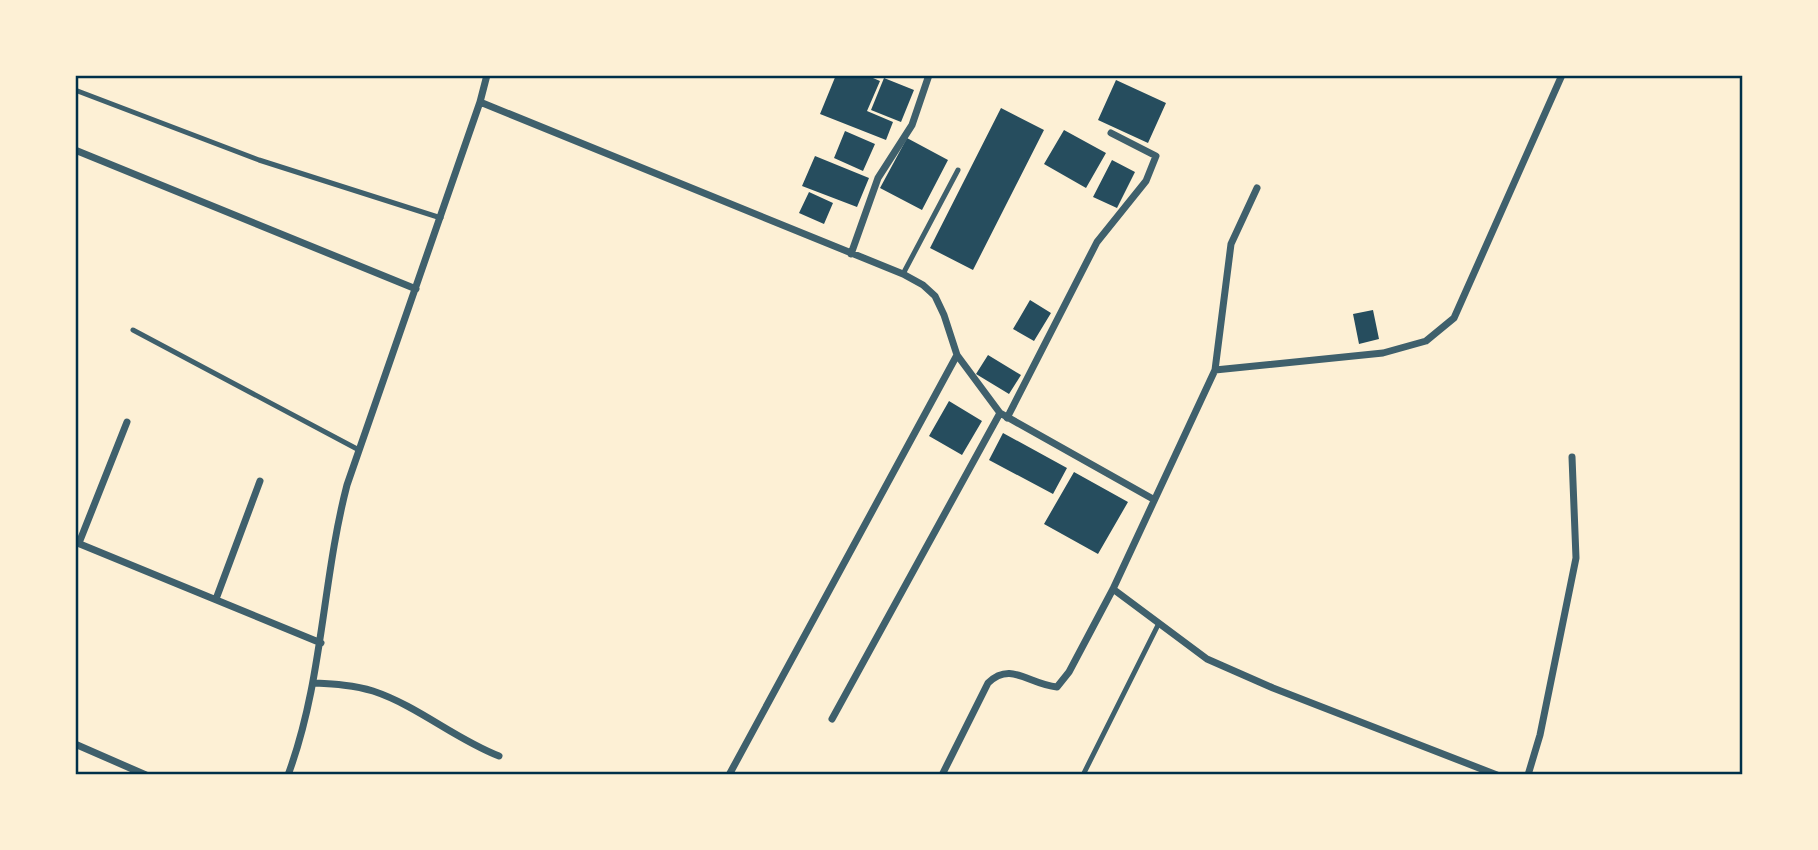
<svg xmlns="http://www.w3.org/2000/svg" width="1818" height="850" viewBox="0 0 1818 850" font-family="'PT Sans Narrow',sans-serif">
  <rect width="100%" height="100%" fill="#fdf0d5"/>
  <path fill="#264d5e" d="M836 75H866L880 81 867 111 893 122 886 140 820 114Z
    M884 78 914 90 901 122 871 110Z
    M1116 80 1166 103 1148 143 1098 120Z
    M1001 108 1044 130 973 270 930 248Z
    M1064 130 1106 153 1086 188 1044 164Z
    M845 131 875 144 863 171 834 158Z
    M907 138 948 160 922 210 880 188Z
    M815 156 869 178 857 207 802 186Z
    M1112 160 1135 172 1117 208 1093 197Z
    M809 192 833 203 824 224 799 213Z
    M1030 300 1051 313 1034 341 1013 329Z
    M1373 310 1379 339 1359 344 1353 314Z
    M988 355 1021 375 1009 394 976 374Z
    M949 401 982 421 962 455 929 436Z
    M1003 433 1067 468 1053 494 989 460Z
    M1074 472 1128 502 1098 554 1044 524Z"/>
  <g fill="none" stroke-linecap="round" stroke-linejoin="round">
    <path stroke="#3f606c" stroke-width="5" d="M75 90 259 160 441 218
      M903 274 958 170
      M133 330 359 450
      M1083 775 1159 623"/>
    <path stroke="#3f606c" stroke-width="7" d="M480 102 903 274 923 285 935 296 944 315 957 355 1000 413 1153 499
      M75 150 416 289
      M851 254 878 178 912 125 929 75
      M1215 370 1231 244 1257 188
      M1007 418 1097 242 1146 181 1156 156 1111 133
      M75 542 321 643
      M79 543 127 422
      M1113 589 1207 659 1273 688 1497 775
      M216 599 260 481
      M314 683C333 684 354 685 373 691 418 706 455 739 499 756
      M832 719 1000 413
      M75 744 146 775
      M288 775C323 681 322 581 347 485L480 102 487 75
      M729 775 957 355
      M942 775 988 683C1011 661 1028 684 1057 687L1069 672 1113 589 1215 370 1383 353 1426 341 1454 318 1562 75
      M1528 775 1540 735 1576 558 1572 457"/>
  </g>
  <rect width="1818" height="850" fill="none" stroke="#fdf0d5" stroke-width="154"/>
  <rect x="77" y="77" width="1664" height="696" fill="none" stroke="#003049" stroke-width="2.5"/>
</svg>
